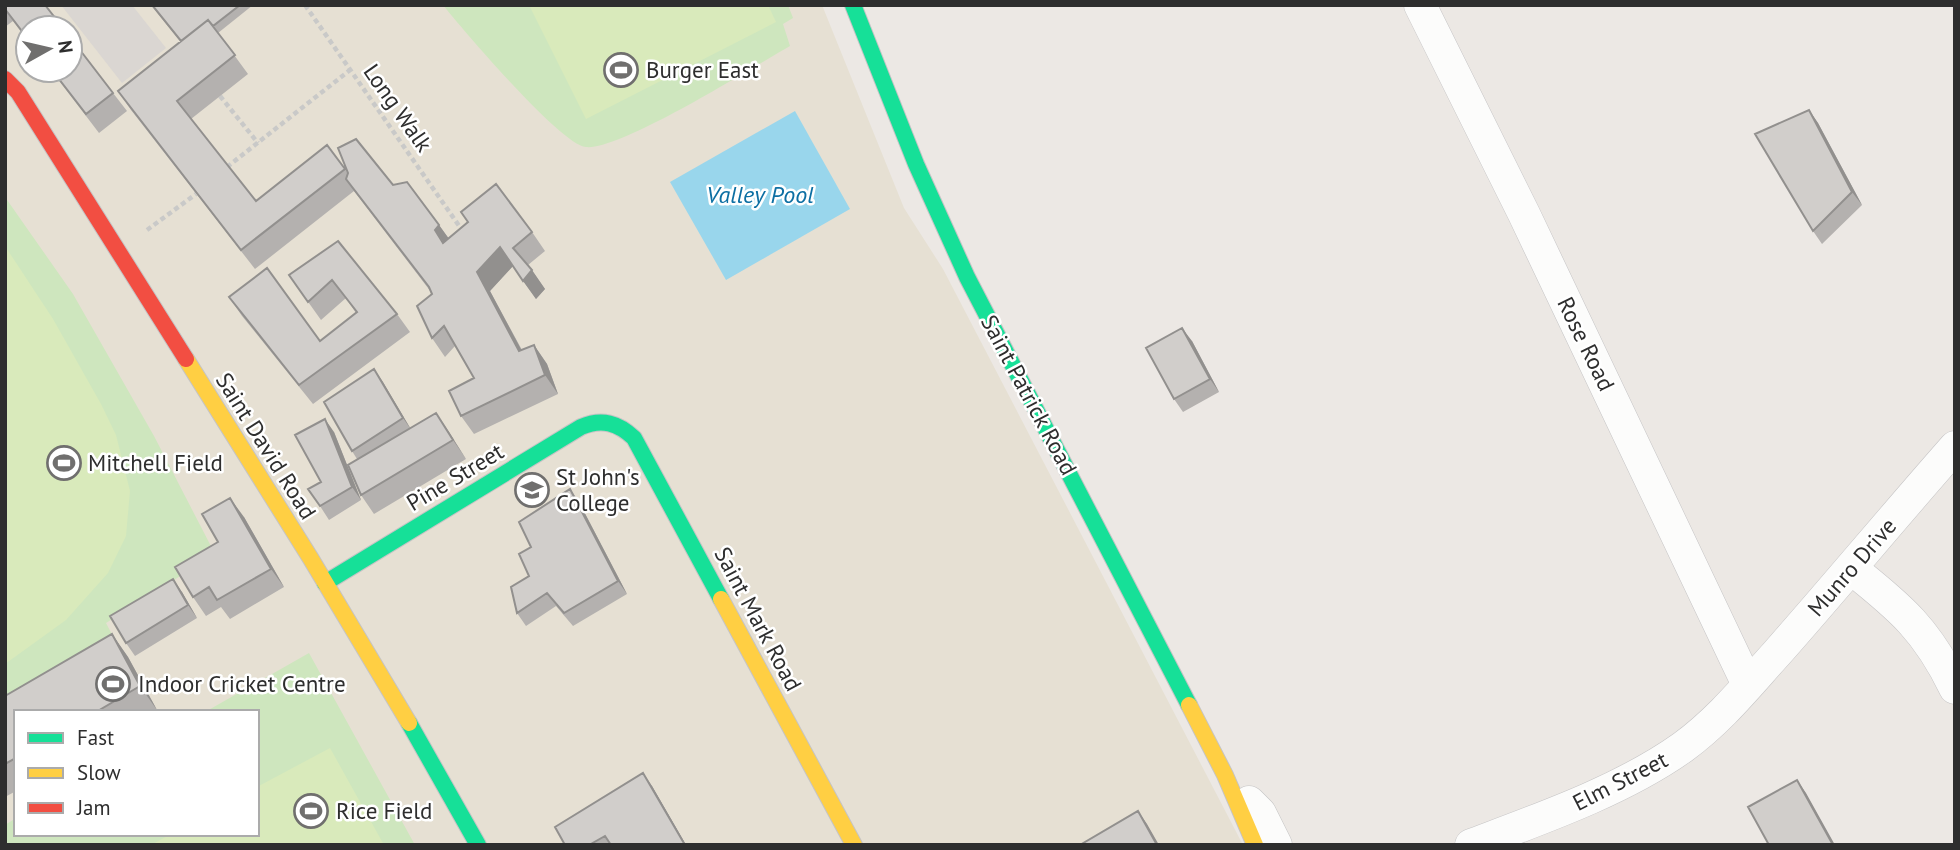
<svg xmlns="http://www.w3.org/2000/svg" width="1960" height="850" viewBox="0 0 1960 850" font-family="'PT Sans',sans-serif">
  <rect width="100%" height="100%" fill="#ece8e4"/>
  <path fill="#e6e0d3" fill-rule="evenodd" d="M5 5H822L904 208 943 269 1243 845H5ZM28 28H70V70H28ZM16 712H257V834H16Z"/>
  <path fill="#cee6be" d="M443 5H788L793 18 783 24 790 46C753 67 620 151 586 147 561 145 463 30 443 5Z
    M5 197 73 294 154 436 215 554 106 623 118 646 5 711Z
    M309 653 415 845H5V825L16 818V834H257V712H205Z"/>
  <path fill="#d9eabb" d="M529 5H768L776 22 586 119Z
    M5 246 53 319 101 404 116 435 130 491 126 536 108 573 66 620 5 664Z
    M330 748 384 845H151L171 834H257V787Z"/>
  <path fill="#dad6d2" d="M61 5H132L166 48 122 83Z"/>
  <path fill="#99d6ec" d="M795 111 850 209 726 280 670 182Z"/>
  <g fill="none" stroke-linecap="round" stroke-linejoin="round">
    <g stroke="#c5c4c5" stroke-width="33">
      <path id="street" d="M1420 5 1524 214 1748 685
        M1852 569C1901 608 1927 630 1955 688
        M1249 802 1260 813 1276 845
        M1471 845C1540 819 1623 790 1683 747 1720 720 1747 686 1777 653 1837 585 1895 515 1955 447"/>
    </g>
    <g stroke="#c5c4c5" stroke-width="18">
      <path id="fast" d="M853 5 916 164 967 277 1189 705
        M325 583 581 427C602 418 618 423 634 438L721 599
        M409 723 478 845"/>
    </g>
    <g stroke="#c5c4c5" stroke-width="18">
      <path id="slow" d="M186 359 311 559 409 723
        M721 599 854 845
        M1189 705 1225 775 1255 845"/>
    </g>
    <g stroke="#c5c4c5" stroke-width="18">
      <path id="jam" d="M5 79 18 92 186 359"/>
    </g>
    <path stroke="#c9c9c8" stroke-width="4.5" stroke-dasharray="5 3.5" stroke-linecap="butt" d="M305 5 462 230
      M220 96 258 143
      M227 167 350 70
      M147 230 196 194"/>
    <use href="#street" stroke="#fcfcfb" stroke-width="32"/>
    <use href="#fast" stroke="#16e098" stroke-width="16"/>
    <use href="#slow" stroke="#ffcf43" stroke-width="16"/>
    <use href="#jam" stroke="#f24e42" stroke-width="16"/>
  </g>
  <path fill="#b4b1af" d="M5 5 28 28V41L13 21 5 27Z
    M151 5H253L218 33 248 74 191 119 256 201 327 145 348 173 393 185 439 225 449 239 468 223 461 212 532 232 545 251 528 265 545 289 536 299 513 266 490 291 522 350 534 345 547 364 558 394 474 434 461 416 474 378 455 346 445 357 432 338V294L431 292 354 191 255 269 131 110 118 91 181 42Z
    M51 70H70L113 93 127 111 99 133Z
    M1809 110 1818 123 1862 205 1822 244 1813 231Z
    M338 241 397 314 410 332 313 404 242 316 229 297 320 341 356 313 346 298 321 320 289 275Z
    M1192 341 1219 392 1183 412 1174 399Z
    M374 369 410 428 436 413 466 459 374 514 361 495 357 459 352 451Z
    M334 432 361 500 329 520 320 506 321 482Z
    M579 502 627 594 573 626 556 606 526 626 517 613 529 576 531 547Z
    M244 517 284 587 230 619 221 607 206 616 193 597 218 542Z
    M182 592 197 618 135 656 126 643Z
    M112 634 128 657 157 710 154 712H16V791L5 797V696Z
    M652 786 686 845H565Z"/>
  <path fill="#92908e" d="M1809 110 1818 123 1862 205 1852 192Z
    M439 225 452 243 457 262 435 230Z
    M500 247 513 266 490 291 532 370 519 351 477 272Z
    M532 270 545 289 536 299 523 281Z
    M1182 328 1192 341 1219 392 1210 379Z
    M534 345 547 364 558 394 545 375Z
    M374 369 383 382 412 431 403 418Z
    M436 413 449 432 466 459 453 440Z
    M325 419 334 432 361 500 352 487Z
    M570 489 579 502 627 594 618 581Z
    M230 498 244 517 284 587 271 569Z
    M173 579 182 592 197 618 188 605Z
    M112 634 128 657 157 710 140 686Z
    M643 773 652 786 686 845H685Z
    M1797 780 1806 793 1835 845H1833Z
    M1138 811 1147 824 1159 845H1157Z"/>
  <path fill="#d1cecb" stroke="#92908e" stroke-width="2" d="M5 5H45L63 28H28V39L5 9Z
    M152 5H240L213 26 208 20 181 41Z
    M208 20 235 55 177 101 256 201 327 145 345 169 241 250 118 91Z
    M70 37 113 93 86 114 52 70H70Z
    M1809 110 1852 192 1813 231 1755 134Z
    M356 139 393 185 407 182 439 225 435 230 443 243 468 222 461 212 496 184 532 232 513 248 532 270 523 281 500 247 477 272 519 351 534 345 545 375 461 416 449 391 474 378 444 326 432 338 417 306 432 294 429 287 346 179 348 173 338 148Z
    M338 241 397 314 299 385 229 297 267 268 320 341 357 312 332 280 308 302 289 275Z
    M1182 328 1210 379 1174 399 1146 348Z
    M374 369 403 418 352 451 324 402Z
    M436 413 453 440 361 495 348 465Z
    M325 419 352 487 320 506 308 489 321 482 295 435Z
    M570 489 618 581 564 613 547 593 517 613 511 587 529 576 519 554 531 547 519 522Z
    M230 498 271 569 217 600 209 587 193 597 175 567 218 542 202 514Z
    M173 579 188 605 126 643 110 616Z
    M112 634 140 686 96 712H16V758L5 764V696Z
    M643 773 685 845H611L605 836 589 845H565L555 827Z
    M1797 780 1833 845H1769L1748 807Z
    M1138 811 1157 845H1080Z"/>
  <defs>
    <g id="stadium-ring" transform="scale(1.75)"><circle r="9.5" fill="#fff" stroke="#706f6e" stroke-width="1.5"/><path d="M0-5a6.5 5 0 1 0 0 10a6.5 5 0 1 0 0-10ZM-3.5-1.8h7v3.6h-7Z" fill="#706f6e"/></g>
    <g id="school-ring" transform="scale(1.75)"><circle r="9.5" fill="#fff" stroke="#706f6e" stroke-width="1.5"/><path d="M0-5L7-2L0 1L-7-2ZM-4 1L0 2.5L4 1V4Q0 6-4 4Z" fill="#706f6e"/></g>
  </defs>
  <g fill-rule="evenodd">
    <use href="#stadium-ring" x="621" y="70"/>
    <use href="#stadium-ring" x="64" y="463"/>
    <use href="#school-ring" x="532" y="490"/>
    <use href="#stadium-ring" x="113" y="684"/>
    <use href="#stadium-ring" x="311" y="811"/>
  </g>
  <g text-anchor="middle" stroke-width="5" stroke-linejoin="round" paint-order="stroke">
    <g font-size="23" fill="#2e2e2e" stroke="#fff" text-anchor="start">
      <text x="646" y="78">Burger East</text>
      <text x="88" y="471">Mitchell Field</text>
      <text x="556" y="485">St John's<tspan x="556" dy="26">College</tspan></text>
      <text x="138" y="692">Indoor Cricket Centre</text>
      <text x="336" y="819">Rice Field</text>
    </g>
    <g font-size="23" fill="#2e2e2e" stroke="#fff">
      <text transform="translate(398 108) rotate(55)" y="8">Long Walk</text>
      <text transform="translate(1586 344) rotate(64)" y="8">Rose Road</text>
      <text transform="translate(1029 395) rotate(62)" y="8">Saint Patrick Road</text>
      <text transform="translate(266 446) rotate(58)" y="8">Saint David Road</text>
      <text transform="translate(455 477) rotate(-31)" y="8">Pine Street</text>
      <text transform="translate(1852 567) rotate(-49)" y="8">Munro Drive</text>
      <text transform="translate(758 619) rotate(62)" y="8">Saint Mark Road</text>
      <text transform="translate(1620 781) rotate(-27)" y="8">Elm Street</text>
    </g>
    <g font-size="24" font-style="italic" fill="#0d6fa3" stroke="#fff">
      <text x="760" y="203">Valley Pool</text>
    </g>
  </g>
  <rect width="1960" height="850" fill="none" stroke="#2e2e2e" stroke-width="14"/>
  <rect x="14" y="710" width="245" height="126" fill="#ffffff" stroke="#ababab" stroke-width="2"/>
  <rect x="28" y="733" width="35" height="10" fill="#16e098" stroke="#ababab" stroke-width="2"/>
  <text x="77" y="745" font-size="21" fill="#2e2e2e">Fast</text>
  <rect x="28" y="768" width="35" height="10" fill="#ffcf43" stroke="#ababab" stroke-width="2"/>
  <text x="77" y="780" font-size="21" fill="#2e2e2e">Slow</text>
  <rect x="28" y="803" width="35" height="10" fill="#f24e42" stroke="#ababab" stroke-width="2"/>
  <text x="77" y="815" font-size="21" fill="#2e2e2e">Jam</text>
  <g transform="translate(49 49) rotate(82)"><circle r="33" fill="#ffffff" stroke="#ababab" stroke-width="2"/>
  <path d="M0-5L12 26L0 18L-12 26Z" fill="#706f6e"/>
  <text y="-10" font-size="19" font-weight="bold" text-anchor="middle" fill="#2e2e2e">N</text>
  </g>
</svg>
